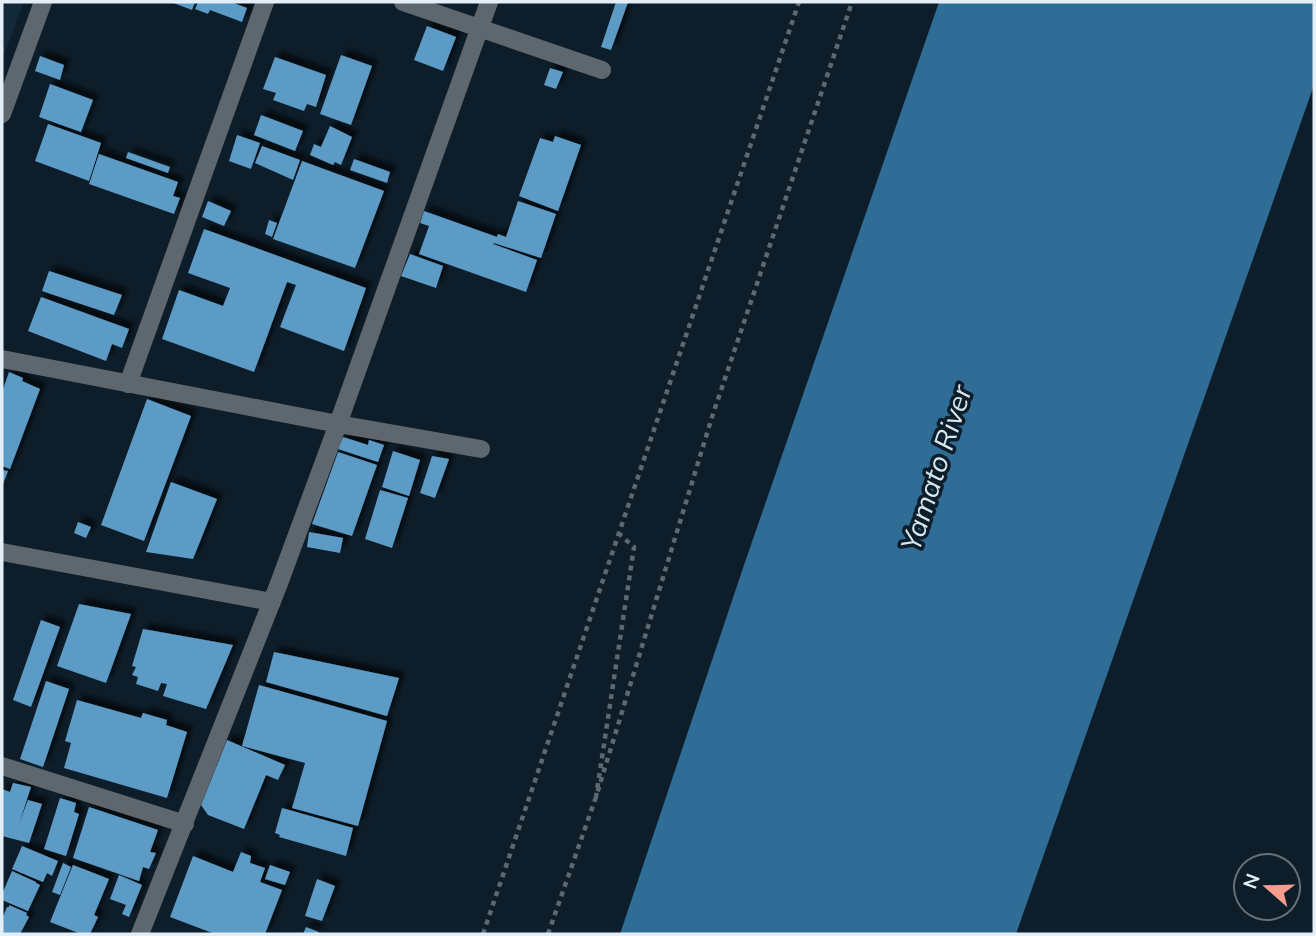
<svg xmlns="http://www.w3.org/2000/svg" width="1316" height="936" viewBox="0 0 1316 936" font-family="Mulish,sans-serif">
  <defs>
    <filter id="shadow"><feDropShadow dx="6" dy="-6" stdDeviation="2" flood-color="#0009"/></filter>
  </defs>
  <rect width="100%" height="100%" fill="#0d1d29"/>
  <path fill="#122939" d="M2 2H24L2 60Z"/>
  <path fill="#2f6d97" d="M939 2H1314V85L1016 934H620L744 565Z"/>
  <path fill="#5d9bc7" filter="url(#shadow)" d="M171 2H195L192 10Z
    M198 2H231L247 8 242 22 210 10 208 14 195 9Z
    M616 2H628L611 50 601 47Z
    M427 26 456 37 443 71 414 60Z
    M341 55 372 66 351 125 320 114Z
    M40 56 64 65 60 80 35 71Z
    M275 57 326 75 316 107 307 104 304 111 273 100 276 93 263 89Z
    M550 68 563 72 556 89 544 85Z
    M50 84 93 100 81 132 39 117Z
    M261 115 303 131 295 151 254 135Z
    M48 124 101 143 89 181 35 161Z
    M330 126 352 137 341 165 335 162 333 165 310 155 314 144 321 147Z
    M237 135 260 143 251 169 229 161Z
    M555 136 581 145 558 211 519 196 540 138 553 142Z
    M262 146 300 160 293 180 255 163Z
    M128 152 170 167 168 173 126 158Z
    M99 154 178 182 173 196 180 198 174 214 89 184Z
    M354 159 390 172 387 183 350 170Z
    M302 161 384 191 355 268 273 239Z
    M208 201 231 211 224 226 202 217Z
    M518 201 556 214 541 258 494 243 493 244 537 260 526 292 419 254 429 226 420 223 424 211 497 237 498 234 506 237Z
    M269 220 277 223 272 237 265 234Z
    M204 229 366 288 344 351 280 327 296 285 287 282 254 372 162 339 179 290 223 306 230 288 188 273Z
    M410 254 443 266 436 288 401 276Z
    M49 271 122 295 114 315 42 291Z
    M41 297 129 329 122 348 112 344 106 361 28 331Z
    M9 372 23 378 22 381 40 389 10 469 2 466V392Z
    M147 399 191 416 144 541 101 525Z
    M343 437 368 445 369 440 384 445 378 462 338 449Z
    M393 451 420 460 409 496 382 487Z
    M338 452 377 465 352 536 312 524Z
    M432 456 449 459 435 498 420 493Z
    M2 470 8 471 2 487Z
    M171 482 217 499 193 559 146 552Z
    M380 490 408 498 392 548 365 539Z
    M78 522 91 527 86 538 74 533Z
    M309 532 343 538 340 553 307 547Z
    M79 604 131 614 106 683 57 666Z
    M41 620 60 627 31 707 13 700Z
    M143 629 233 645 206 709 163 696 167 684 161 683 158 691 136 684 138 677 132 675 136 667 132 666Z
    M274 652 399 678 387 716 266 682Z
    M46 681 69 689 43 767 20 759Z
    M259 685 387 721 358 826 292 808 305 763 242 746Z
    M77 700 141 718 143 713 167 720 166 725 187 732 167 798 64 768 71 743 65 741Z
    M227 740 285 765 278 780 266 775 244 829 208 815 201 805Z
    M13 783 31 787 19 824 28 800 42 804 29 843 2 836V789L10 792Z
    M60 798 76 803 74 812 79 814 66 856 44 849Z
    M89 807 158 830 150 852 156 853 149 869 143 867 139 881 73 858Z
    M282 808 353 828 346 856 279 837 280 835 275 833Z
    M22 846 58 861 52 876 47 873 43 882 12 869Z
    M241 852 251 856 250 863 265 868 260 882 282 890 265 934H215L170 917 193 856 233 872Z
    M63 863 71 867 60 895 52 892Z
    M73 865 109 879 94 915 98 917 90 934H81L50 922Z
    M270 865 290 872 285 885 265 879Z
    M12 871 36 882V883L40 885 28 911 2 900V894Z
    M119 875 142 885 129 917 122 914 126 905 110 899Z
    M317 879 335 886 322 921 305 916Z
    M9 905 27 913 26 915 29 917 20 934H2V919L7 907H9Z
    M306 927 319 932 318 934H303Z"/>
  <g fill="none" stroke-linecap="round" stroke-linejoin="round">
    <path stroke="#5c6974" stroke-width="4.5" stroke-dasharray="5 5" stroke-linecap="butt" d="M618 533 634 547 596 797 712 417 852 2
      M483 934 799 2
      M548 934 596 797"/>
    <path stroke="#5f676e" stroke-width="18" d="M403 2 602 70
      M2 114 43 2
      M2 359 338 424 481 449
      M128 384 265 2
      M2 552 272 602
      M2 766 185 824
      M140 934 278 586 338 424 489 2"/>
  </g>
  <g text-anchor="middle" stroke-width="7" stroke-linejoin="round" paint-order="stroke">
    <g font-size="28" font-style="italic" fill="#d6e6f2" stroke="#0d1d29">
      <text transform="translate(936 468) rotate(-72)" y="10">Yamato River</text>
    </g>
  </g>
  <rect width="1316" height="936" fill="none" stroke="#e4eef7" stroke-width="7"/>
  <g transform="translate(1267 887) rotate(290)"><circle r="33" fill="#0d1d29" stroke="#63717b" stroke-width="2"/>
  <path d="M0-5L12 26L0 18L-12 26Z" fill="#f49d8c"/>
  <text y="-10" font-size="19" font-weight="bold" text-anchor="middle" fill="#e4eef7">N</text>
  </g>
</svg>
